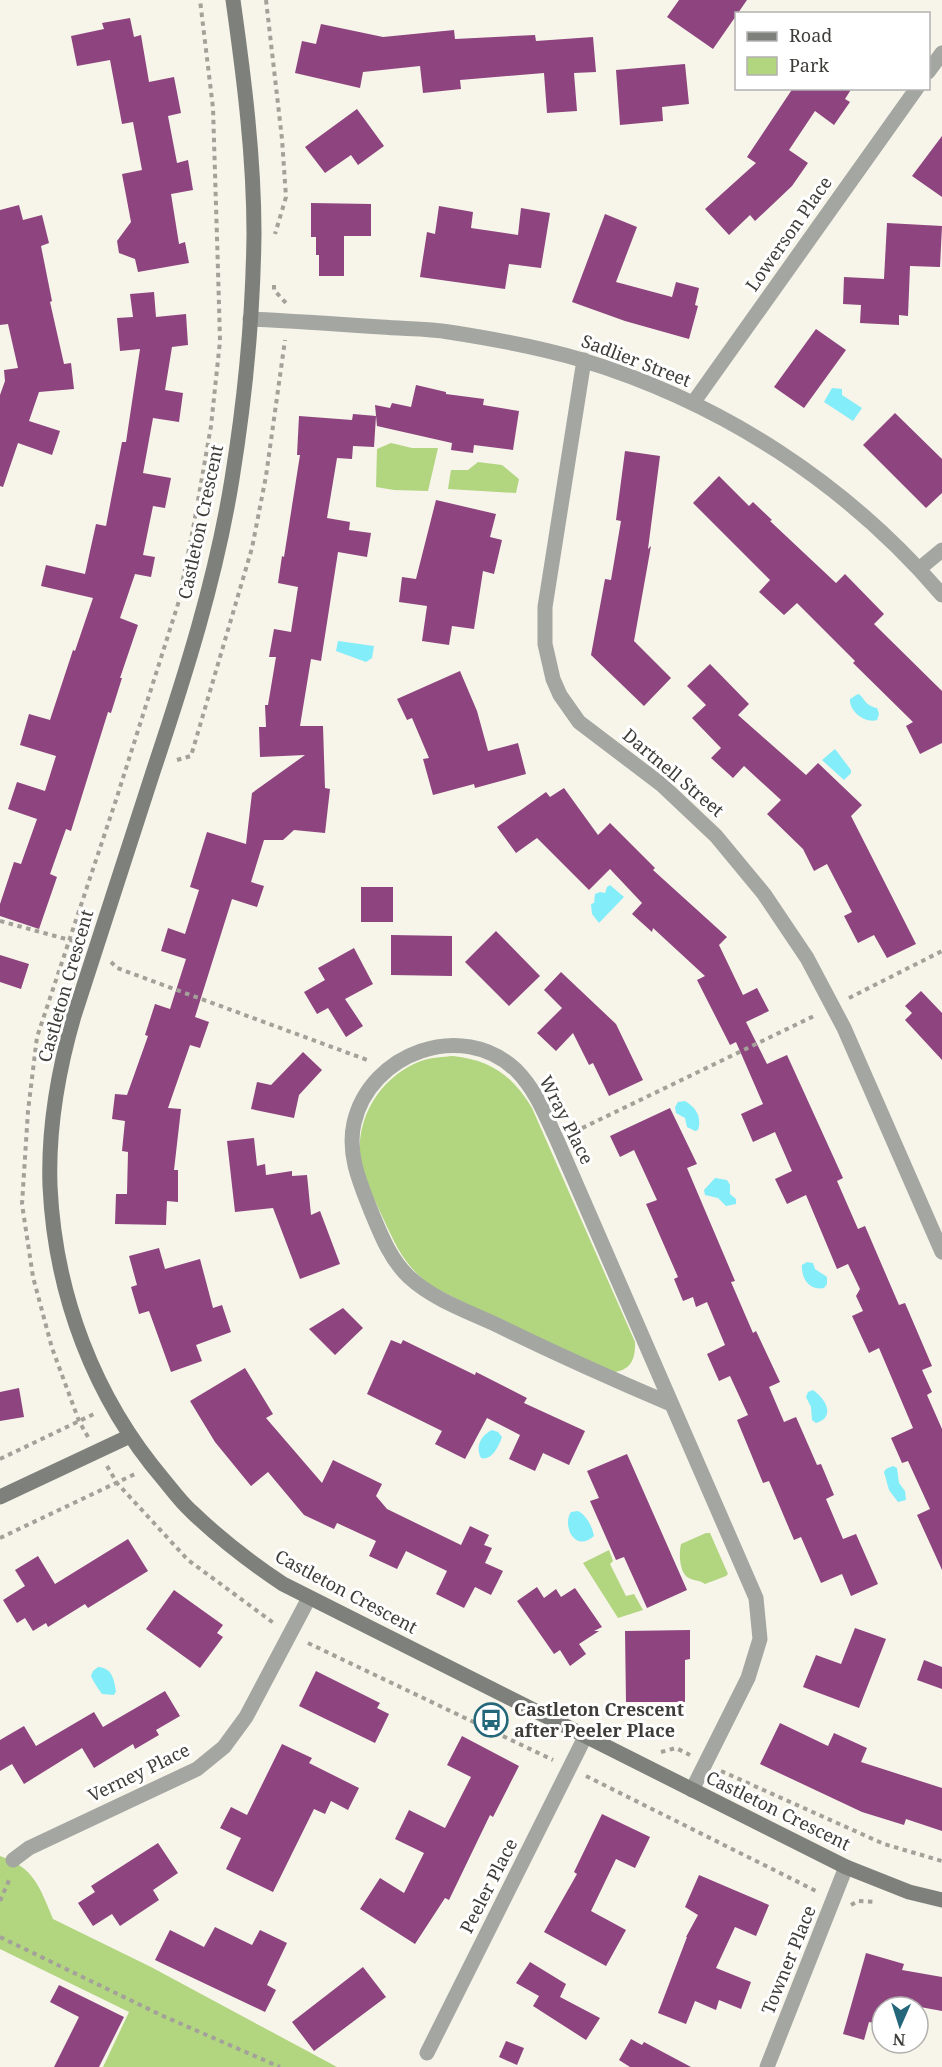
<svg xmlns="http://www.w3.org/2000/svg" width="942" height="2067" viewBox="0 0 942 2067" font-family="'Noto Serif',serif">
  <rect width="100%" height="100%" fill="#f7f4e9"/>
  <path fill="#b2d580" d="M391 443 412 448H438L428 491 394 490 376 487 377 449Z
    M478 462 502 465 519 479 516 493 448 489 451 470H468Z
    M453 1056C491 1060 513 1076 532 1108L635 1342C636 1366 625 1374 602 1372L433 1287C405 1267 397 1248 383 1218 376 1203 368 1187 363 1171 350 1125 378 1077 421 1061 432 1057 443 1057 453 1056Z
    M706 1533H710L728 1574 726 1576 705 1584C700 1580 693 1581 687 1577 679 1570 679 1553 681 1544Z
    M609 1550 613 1561 610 1564 626 1596 634 1594 643 1610 618 1618 583 1563Z
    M0 1856C34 1867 40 1888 53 1919L151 1967 337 2067H103L129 2012 0 1949Z"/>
  <path fill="#83edf9" d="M832 388 842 389V395L862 408 853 421 824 402Z
    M338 641 374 646 372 658 366 662 336 651Z
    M858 694C865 697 863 705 877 708L879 714 877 720C866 724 849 712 850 699Z
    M835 749 851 770V773L844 780 822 760Z
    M610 885 624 897 599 923 592 914 591 904 594 903 595 894 600 892 605 893 607 887Z
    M685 1101C696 1108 702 1116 698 1130L695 1131 687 1127 685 1118 676 1113 675 1107 678 1102Z
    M715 1178 727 1180 730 1185V1194L736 1199V1204L726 1206 718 1198 705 1195 704 1190Z
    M807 1262 813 1263 815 1269 827 1277V1284L824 1288C809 1291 801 1278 802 1265Z
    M813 1390C826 1399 836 1417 816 1423L812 1420 811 1407 806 1397 808 1392Z
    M492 1430 498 1432 502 1437C499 1446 492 1461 481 1458 475 1447 481 1435 492 1430Z
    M893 1466 897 1468 899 1483 905 1491 906 1500 898 1502 889 1490 884 1472 886 1469Z
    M578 1511C587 1516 592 1526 594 1536 574 1554 562 1524 571 1512Z
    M98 1667C112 1668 114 1679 116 1691L114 1695 102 1694C98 1688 94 1683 91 1676L93 1671Z"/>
  <path fill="#8d447f" d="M679 0H747L713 49 667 17Z
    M130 18 134 37 141 35 149 82 174 77 181 113 168 116 177 163 188 160 193 190 171 194 179 244 185 242 189 263 138 272 135 259 119 253 117 241 131 222 122 174 142 170 133 122 122 124 110 60 77 66 71 36 104 29 102 23Z
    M321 24 383 37 454 30 455 39 535 35 536 41 593 37 596 72 574 73 577 111 547 113 544 73 460 80 461 89 423 93 420 66 363 72 360 88 295 73 302 41 316 44Z
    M685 64 689 104 662 107 663 121 620 125 616 70Z
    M793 88H852L845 99 850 102 834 125 815 111 789 150 808 163 792 186 755 221 750 215 729 235 705 209 756 163 747 157Z
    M357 109 384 146 358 165 351 155 325 173 305 147Z
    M942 136V197L912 176Z
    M311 203 371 204V236H344V276H319V255H316V237H311Z
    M19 205 23 220 42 215 49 243 41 246 52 301 50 302 64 364 71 363 74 389 39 392 29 421 60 431 52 455 18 443 3 487 0 486V395L5 381 4 370 18 368 8 324 0 325V210Z
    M439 206 473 212 471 228 518 235 521 208 550 213 541 268 509 264 505 289 420 277 427 232 435 234Z
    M605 214 637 227 616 282 672 297 676 282 699 288 695 305 698 306 689 339 625 321 572 302Z
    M887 223 942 226 940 267 910 266 908 316 899 315V325L860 323 861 305 843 304 844 277 884 279Z
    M154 292 156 317 186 314 188 345 172 347 165 390 183 393 179 422 153 418 143 473 171 478 165 508 153 506 143 555 155 557 151 577 135 574 120 618 138 625 120 678H122L111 713 108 712 71 831 66 829 50 874 57 877 39 929 0 916V904L14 862 21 864 37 819 8 809 17 782 45 791 56 756 20 745 29 714 50 720 73 650 75 651 93 598 41 586 46 565 85 574 96 524 106 526 122 442H126L140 349 120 351 117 318 133 317 130 294Z
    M816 329 846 350 804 408 774 387Z
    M416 385 446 392V394L484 399 483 405 519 411 513 450 474 445 473 453 451 450 452 443 377 426 375 405 390 408 392 403 411 407Z
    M895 413 942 459V493L926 508 863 445Z
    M353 414 376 416 374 447 353 446 352 459 337 458 327 518 350 522 349 530 371 533 367 557 338 552 321 661 311 659 300 726H323L325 788 330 789 325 833 294 830 283 840H264L251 882 264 886 257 907 232 899 195 1017 209 1022 200 1048 190 1045 168 1108 181 1109 174 1170H178V1202L167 1201 166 1225 115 1224 116 1194H127L128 1152 122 1151 125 1121 112 1119 115 1094 127 1095 148 1036 145 1035 155 1004 170 1009 186 959 161 951 168 928 185 934 199 890 190 887 207 832 246 844 252 793 305 755 260 757 259 727H266L265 705H268L276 657H269L274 629 291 632 298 587 278 583 282 556 284 557 300 455H297L299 416 352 420Z
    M625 451 660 456 648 549 651 546 634 641 671 678 644 706 591 655 605 579 611 580 621 521 616 520Z
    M719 476 749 506 753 502 772 520 770 521 836 583 845 574 884 614 874 624 942 691V743L920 754 906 726 913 722 853 663 855 661 797 603 784 615 759 592 770 580 693 503Z
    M436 500 496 514 490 537 502 540 494 574 483 571 474 629 452 626 449 645 422 641 427 606 399 602 402 577 416 579Z
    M710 664 749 704 738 715 806 775 818 763 862 805 851 816 916 944 887 958 874 935 858 943 844 916 852 912 827 864 814 871 803 849 767 814 781 800 744 766 733 778 711 758 721 748 692 718 706 705 687 686Z
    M460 671 477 711 488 751 518 743 526 774 475 788 474 784 433 795 423 759 429 758 412 718 407 720 397 699Z
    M564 788 598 835 610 823 655 868 653 870 727 937 719 945 743 995 757 988 769 1011 746 1022 767 1064 787 1055 843 1178 837 1181 858 1229 865 1226 899 1305 905 1303 932 1366 922 1370 932 1392 927 1395 942 1429V1570L917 1515 930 1509 908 1461 902 1463 891 1438 913 1428 879 1348 869 1353 852 1316 863 1311 856 1296 860 1289 848 1264 837 1269 806 1195 787 1204 775 1179 792 1171 775 1132 753 1142 741 1114 763 1104 736 1042 730 1045 697 980 705 976 653 928 652 932 632 914 642 903 610 869 589 890 537 838 516 853 497 827 546 792 550 797Z
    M361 887H393V922H361Z
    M496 931 540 976 509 1006 465 962Z
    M391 935 452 936V976L391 975Z
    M354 948 373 984 345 999 363 1026 346 1037 328 1008 317 1014 304 992 325 980 318 968Z
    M0 955 29 964 21 989 0 982Z
    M561 972 616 1024 643 1080 609 1096 593 1063 589 1065 573 1033 556 1051 537 1033 562 1008 544 990Z
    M921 991 942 1013V1060L905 1020 912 1013 905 1006Z
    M303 1052 322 1070 299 1095 294 1118 251 1109 257 1082 271 1085Z
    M670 1108 697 1164 687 1168 735 1281 731 1282 753 1333 756 1331 780 1382 769 1387 784 1422 796 1417 817 1465 821 1464 834 1495 826 1499 843 1539 856 1534 878 1584 851 1596 842 1574 821 1583 801 1537 794 1540 769 1481 763 1483 737 1420 748 1415 730 1376 719 1381 707 1354 725 1345 707 1302 696 1307 693 1297 683 1301 674 1279 678 1277 646 1204 657 1200 634 1150 620 1157 610 1136Z
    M254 1138 257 1166 265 1164 266 1175 292 1171V1176L307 1175 311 1215 320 1211 340 1264 300 1279 273 1208 235 1212 227 1141Z
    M159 1248 165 1269 200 1259 213 1308 222 1305 231 1332 196 1345 202 1361 171 1372 149 1311 139 1314 131 1287 137 1285 129 1256Z
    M343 1308 363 1328 335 1355 309 1329Z
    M391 1340 401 1344 403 1340 475 1375 476 1372 527 1398 524 1403 585 1431 569 1465 543 1453 535 1471 509 1459 520 1435 487 1418 465 1459 435 1444 442 1431 367 1394Z
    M245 1368 273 1414 266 1418 322 1483 333 1460 382 1484 376 1496 387 1509 461 1545 470 1526 489 1535 484 1545 492 1548 485 1563 503 1571 491 1595 475 1587 464 1608 436 1594 447 1571 406 1551 397 1569 369 1556 376 1541 337 1523 334 1529 304 1515 268 1472 251 1486 215 1442 190 1401Z
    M19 1388 24 1417 0 1421V1392Z
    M627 1454 687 1590 647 1608 624 1557 616 1560 590 1501 599 1498 587 1471Z
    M128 1539 148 1571 88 1608 85 1604 48 1627 46 1623 33 1631 25 1618 17 1623 3 1600 25 1586 15 1570 38 1556 55 1584Z
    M537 1587 544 1598 556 1589 561 1597 575 1588 602 1627 594 1631H599L579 1644 586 1654 570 1666 560 1650 554 1654 517 1601Z
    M174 1590 223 1625 217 1633 223 1637 200 1668 146 1629Z
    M855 1628 886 1639 859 1708 803 1687 816 1655 841 1664Z
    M690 1630V1659L685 1660V1702H626L625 1631Z
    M924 1660 942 1667V1689L917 1680Z
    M316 1671 380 1703 377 1708 389 1714 375 1743 299 1706Z
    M165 1691 180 1716 156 1730 159 1735 135 1749 133 1744 94 1768 82 1748 24 1784 12 1764 0 1771V1740L24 1726 36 1746 94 1712 103 1727Z
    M780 1723 828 1746 834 1733 867 1748 861 1762 942 1788V1831L906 1819 904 1825 862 1812 760 1764Z
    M462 1736 519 1766 493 1817 490 1815 449 1900 445 1898 415 1944 360 1909 380 1878 404 1893 424 1853 395 1839 409 1810 445 1828 471 1777 447 1765Z
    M282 1744 312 1758 309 1763 359 1788 348 1810 331 1801 325 1814 314 1809 273 1892 226 1869 241 1838 220 1828 231 1807 247 1815Z
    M602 1814 650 1837 635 1868 616 1859 591 1911 626 1930 606 1966 544 1932 577 1874 574 1872Z
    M158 1843 178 1873 153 1890 159 1900 120 1926 112 1914 93 1926 78 1903 95 1892 91 1886Z
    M699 1875 769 1905 756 1936 735 1927 716 1968 751 1982 741 2009 719 2000 716 2010 695 2001 686 2024 658 2013 687 1937H686L698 1915 685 1907Z
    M215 1927 252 1945 260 1930 287 1943 267 1985 276 1990 265 2012 155 1960 170 1930 204 1947Z
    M866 1953 904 1964 902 1970 942 1977V2011L893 2002 891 2007H882V2025L869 2022 864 2040 843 2034Z
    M530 1962 566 1984 560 1997 600 2018 586 2040 533 2006 539 1996 516 1983Z
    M363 1967 386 1997 314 2051 292 2022Z
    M59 1985 124 2017 99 2067H54L79 2017 50 2002Z
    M631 2039 642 2045 644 2042 691 2067H630L619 2060Z
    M506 2041 524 2048 517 2065 499 2057Z"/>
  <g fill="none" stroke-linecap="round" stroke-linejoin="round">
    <path stroke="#a3a199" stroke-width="4" stroke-dasharray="4.5 4.5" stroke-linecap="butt" d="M266 0 282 139 286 197 275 234
      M274 285V290L286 303
      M177 760 191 756 252 548 266 476 285 340
      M0 921 77 942
      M111 962 117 968 370 1061
      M849 998 942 951
      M574 1132 816 1015
      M88 1437 79 1421 52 1348 33 1277 22 1204 28 1111 37 1037 116 800 178 604 193 529 211 426 220 341 218 270 213 108 200 0
      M0 1459 96 1413
      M107 1466 117 1483 188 1560 275 1624
      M0 1538 137 1473
      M308 1643 553 1760
      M661 1752 676 1748 690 1755
      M721 1771 884 1844 942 1861
      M586 1776 816 1891
      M0 1901 10 1878
      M851 1905 858 1901 876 1902
      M0 1937 163 2016 280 2067"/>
    <path stroke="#a4a6a2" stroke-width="15" d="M928 72 942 53
      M250 319C294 321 338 324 381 327 404 329 427 328 449 332 494 339 539 347 582 360 723 403 847 484 942 595
      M584 360 545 607V644L553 679 560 695 579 722 662 785 716 836 764 894 807 958 844 1028 942 1252
      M693 403 917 88
      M919 569 942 550
      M671 1404C612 1379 554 1353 497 1325 467 1311 434 1300 409 1277 390 1259 381 1235 371 1211 360 1183 347 1154 354 1123 370 1053 462 1019 516 1070 536 1090 545 1115 557 1140L756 1598 760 1639 748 1678 692 1790
      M13 1860 29 1848 197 1769 224 1747 246 1717 309 1598
      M427 2053 585 1737
      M767 2067 846 1867"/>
    <path stroke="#7e817b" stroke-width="15" d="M233 0C244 78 254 156 254 234 253 316 245 399 232 479 216 579 185 676 153 772 127 853 100 935 74 1016 58 1071 48 1129 50 1186 55 1294 94 1398 164 1480 173 1491 181 1502 191 1511 220 1539 250 1562 283 1584L846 1867 909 1892 942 1900
      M0 1497 130 1436"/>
  </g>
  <defs>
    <g id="bus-ring" transform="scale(1.725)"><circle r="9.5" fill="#fff" stroke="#25677a" stroke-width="1.5"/><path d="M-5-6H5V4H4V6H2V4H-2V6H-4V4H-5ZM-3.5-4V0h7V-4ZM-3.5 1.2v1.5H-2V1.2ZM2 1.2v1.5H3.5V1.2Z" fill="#25677a"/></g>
  </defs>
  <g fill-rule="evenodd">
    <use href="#bus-ring" x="491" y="1720"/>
  </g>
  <g text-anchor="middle" stroke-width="6" stroke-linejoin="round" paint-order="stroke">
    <g font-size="18" fill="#3e3d39" stroke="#fff">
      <text transform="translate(789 234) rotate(-55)" y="6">Lowerson Place</text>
      <text transform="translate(636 361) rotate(21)" y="6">Sadlier Street</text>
      <text transform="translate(201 522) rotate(-78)" y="6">Castleton Crescent</text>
      <text transform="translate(673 773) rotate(40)" y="6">Dartnell Street</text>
      <text transform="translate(66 986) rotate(-74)" y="6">Castleton Crescent</text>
      <text transform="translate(566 1120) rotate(63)" y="6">Wray Place</text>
      <text transform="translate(346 1592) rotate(28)" y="6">Castleton Crescent</text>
      <text transform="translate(139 1773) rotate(-26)" y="6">Verney Place</text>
      <text transform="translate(778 1811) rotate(26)" y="6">Castleton Crescent</text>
      <text transform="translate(489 1886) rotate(-63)" y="6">Peeler Place</text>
      <text transform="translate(789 1960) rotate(-68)" y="6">Towner Place</text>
    </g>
    <g font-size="18" font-weight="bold" fill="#3e3d39" stroke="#fff" text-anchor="start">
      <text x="514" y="1716">Castleton Crescent<tspan x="514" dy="21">after Peeler Place</tspan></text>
    </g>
  </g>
  <rect x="735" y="12" width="195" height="78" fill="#ffffff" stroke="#b2b1b0" stroke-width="1.5"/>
  <rect x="747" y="32" width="30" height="9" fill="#7e817b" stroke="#b2b1b0" stroke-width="1.5"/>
  <text x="789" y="42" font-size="18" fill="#3e3d39">Road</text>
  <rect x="747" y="57" width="30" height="18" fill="#b2d580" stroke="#b2b1b0" stroke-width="1.5"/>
  <text x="789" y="72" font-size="18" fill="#3e3d39">Park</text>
  <g transform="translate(900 2025) rotate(183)"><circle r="28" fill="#ffffff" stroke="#b2b1b0" stroke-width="1.5"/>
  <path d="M0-4.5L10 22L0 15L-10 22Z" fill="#25677a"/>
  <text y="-9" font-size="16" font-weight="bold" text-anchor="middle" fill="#3e3d39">N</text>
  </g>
</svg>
